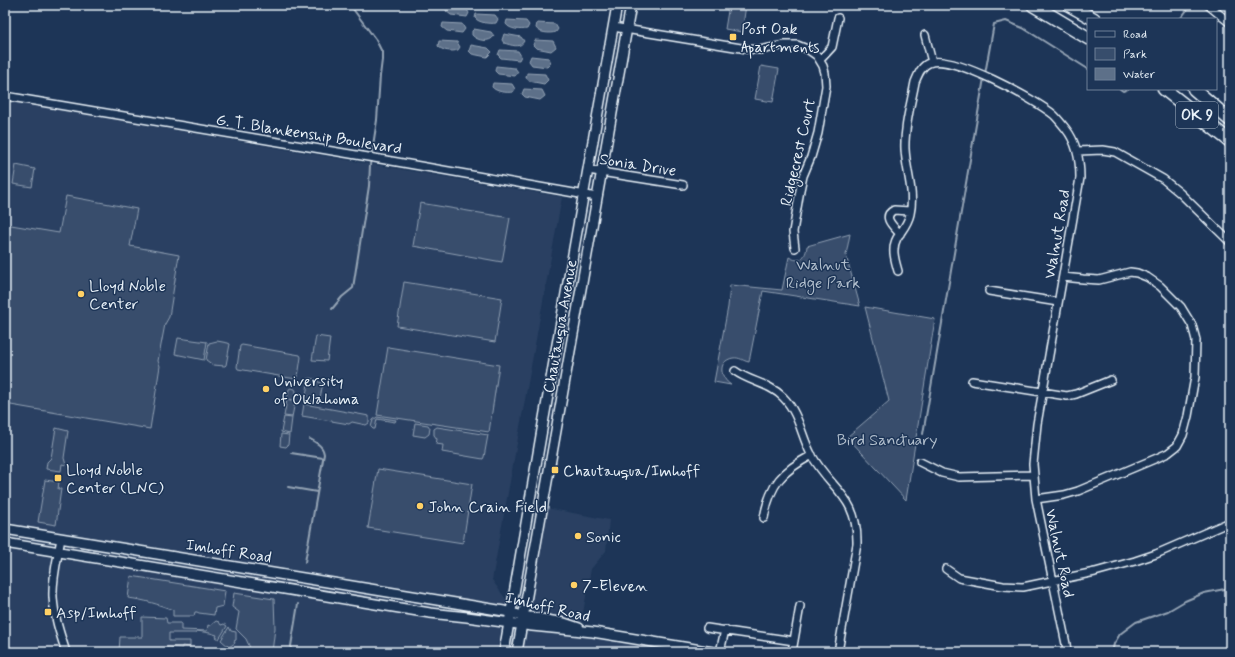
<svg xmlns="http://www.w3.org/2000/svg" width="1235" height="657" viewBox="0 0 1235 657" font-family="Mynerve,sans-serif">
  <rect width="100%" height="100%" fill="#1d3557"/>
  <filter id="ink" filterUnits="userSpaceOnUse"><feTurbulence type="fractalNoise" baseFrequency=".025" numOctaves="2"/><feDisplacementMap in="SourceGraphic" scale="8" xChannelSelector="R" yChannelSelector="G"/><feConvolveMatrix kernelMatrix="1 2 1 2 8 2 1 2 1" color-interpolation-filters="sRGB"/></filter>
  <g filter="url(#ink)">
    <path fill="#2a4162" d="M5 101 562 197 492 580 526 627 680 652H5Z
      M547 508 609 520 606 551 591 569 581 624 528 614Z"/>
    <path fill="#374d6c" stroke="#909fb2" d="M729 5H746L742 32 725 29Z
      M761 66 779 69 773 102 755 99Z
      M16 165 35 169 32 187 13 184Z
      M66 196 137 209 130 246 179 255 169 317 165 324 158 361 160 366 150 429 5 404V224L59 233Z
      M420 203 510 218 502 262 413 246Z
      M850 234 846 255 860 306 763 291 749 362C743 361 740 357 733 358 717 361 720 378 731 385L714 382 728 307 730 285 782 290 789 257C800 264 806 257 807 246Z
      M404 282 502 298 495 342 397 326Z
      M865 307 935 319 906 500 847 437 889 401Z
      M316 336 330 338 327 361 312 360Z
      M178 338 207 342 204 360 175 354Z
      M217 341 228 343 230 344 226 365 225 366 213 365 206 360 209 343Z
      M242 345 300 355 301 357 298 377 296 379 238 369 237 367 240 346Z
      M388 347 499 365 489 432 377 415Z
      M309 378 318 380V382L323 383 319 403 305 401Z
      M291 388 295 389 296 391 295 400 287 399 289 389Z
      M287 400 295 402 292 417 284 416Z
      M304 404 369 416V423L366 425 352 422 349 424 302 416Z
      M284 417 292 418 290 434 281 432Z
      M377 417 396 420 395 422 377 419 375 429H373L371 427 373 420Z
      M415 423 428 425 430 428 429 434 425 437 413 435Z
      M437 427 488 435 484 457 483 459 442 452 443 445 436 444 437 439 434 435V429Z
      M56 428 68 431 64 458 66 465 62 464 61 471 46 469 47 462 51 458Z
      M281 434 289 435 288 445 286 447 280 446Z
      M378 469 472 484 463 543 368 528Z
      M45 480 59 482 58 489H61L56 525 38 522Z
      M131 576 225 591 223 606 215 608 214 615 199 613 197 612H195L194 616H173V610C158 604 144 600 128 598Z
      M234 593 274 599 275 628 272 652H252L246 639 236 629 239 612 232 607Z
      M142 617 166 618 167 623H181V630L207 631 208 625 210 626 216 621 219 622 221 625 224 624 227 626 219 639 216 637 217 635 210 633 197 631 196 633H169V641H190V647L182 646V648L167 647V652H119L120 637H142Z
      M229 627 231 631 236 632V640L234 641 235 643 229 647 221 640Z"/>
    <path fill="#5d7089" stroke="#95a4b5" d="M447 7 466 8 469 13 467 17 451 15 446 11Z
      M476 14 495 15 498 19 496 23C490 24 479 23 475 18Z
      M507 20 526 21 529 25 527 29C521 30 510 30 506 24Z
      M443 23 462 24 465 29 462 33 447 31 442 27Z
      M537 23 555 24 558 29 556 32C550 34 539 33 536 28Z
      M474 29 491 32 494 36C490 43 477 41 472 35V31Z
      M504 34 521 37 524 41C520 49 511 45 504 43L502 40Z
      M535 40 553 41 556 47 551 51 536 48 533 45Z
      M439 41 457 42 460 47 458 50C452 52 442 51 438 46Z
      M471 45 488 48 492 52 487 57 472 54 469 51Z
      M500 50 518 51 521 56 519 60 501 58 498 55Z
      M531 56 549 58 551 63 547 67 532 65 529 61Z
      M496 66 515 68 518 72 515 76 498 74 495 71Z
      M527 73 545 74 548 80 544 84 529 81 526 78Z
      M493 83 512 84 515 89 513 92C507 93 496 92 492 87Z
      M524 89 542 90 545 96 540 100 525 97 522 94Z"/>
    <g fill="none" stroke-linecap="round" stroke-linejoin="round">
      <path stroke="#95a4b5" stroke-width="2" d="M1180 19 1191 5
        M985 74 994 24 1006 21 1023 28 1088 69
        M1120 89 1123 91 1128 89
        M332 309 342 297 353 288 369 186 370 165 377 120 380 76 382 60V52L376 40 350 5
        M923 434 984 78
        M291 453 323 458
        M288 487 317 492
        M305 562 324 454C323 446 317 443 310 439
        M290 652 298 604
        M1112 652 1114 644 1120 634 1136 622 1168 611 1185 601 1204 593 1230 588"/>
      <g stroke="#e8f1f8" stroke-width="10">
        <path id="street" d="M1208 5 1230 23
          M613 27 747 49 760 50 785 45H797L807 49 817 56 823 66 825 73 826 86 818 133 811 157 803 176 800 190 793 232 795 248
          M925 35 932 62
          M820 60 832 47 838 18
          M5 96 380 159 597 197
          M1078 151 1103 150 1115 152 1163 179 1180 193 1230 242
          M588 170 683 185
          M900 234C894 227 881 217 894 210L910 211
          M898 271C895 260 891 249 897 238 902 230 908 224 910 214 915 192 906 171 905 149 904 127 911 104 915 82 918 75 921 66 929 63 951 53 1036 100 1054 115 1058 119 1062 124 1066 129 1077 143 1080 160 1080 178L1037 424 1033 464 1036 499 1066 644 1067 652
          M989 291 1058 302
          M735 371C750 382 769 383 783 397 799 413 801 435 811 454 831 491 858 495 857 544L838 652
          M972 381 1067 396 1076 394 1111 380
          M920 462 942 473 959 477 1033 475
          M1036 499 1064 495 1078 491 1157 458 1168 453 1177 446 1183 435 1188 416 1195 377 1196 340 1192 325 1181 307 1160 286 1147 277 1137 273 1130 272 1099 280 1083 279 1063 277
          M764 518C770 484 782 471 812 455
          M61 538C58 557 52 577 53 597 54 616 60 634 66 652
          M946 569 959 578 1003 586 1023 587 1095 572 1135 561 1156 554 1230 522
          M707 628 794 641
          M720 652 725 630
          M792 652 800 606"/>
      </g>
      <g stroke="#e8f1f8" stroke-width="12">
        <path id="secondary" d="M5 529 504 611 523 616 564 623 579 628
          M5 543 430 613 467 617 532 626 593 632 713 652
          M504 652 544 418 617 5
          M517 652 631 5"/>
      </g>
      <g stroke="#e8f1f8" stroke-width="15">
        <path id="highway" d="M1033 5 1088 38
          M1069 5 1094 19
          M1164 89 1230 141
          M1194 89 1230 120"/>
      </g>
      <use href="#street" stroke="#1d3557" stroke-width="7"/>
      <use href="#secondary" stroke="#1d3557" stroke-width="9"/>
      <use href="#highway" stroke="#1d3557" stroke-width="12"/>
    </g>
  </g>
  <g fill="#ffd166" stroke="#1d3557" stroke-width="1.5">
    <rect x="729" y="33" width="8" height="8" rx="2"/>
    <circle cx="81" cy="294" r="4"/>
    <circle cx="266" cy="389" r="4"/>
    <rect x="551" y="466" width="8" height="8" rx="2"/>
    <rect x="54" y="474" width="8" height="8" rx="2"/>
    <circle cx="420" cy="506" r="4"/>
    <circle cx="578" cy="536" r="4"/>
    <circle cx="574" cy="585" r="4"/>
    <rect x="44" y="608" width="8" height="8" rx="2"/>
  </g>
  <g text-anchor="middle" stroke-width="3" stroke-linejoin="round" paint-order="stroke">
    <rect fill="#1d3557" stroke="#abb9c8" stroke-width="1" x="1176" y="102" width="42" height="26" rx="3"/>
    <g font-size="15" font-weight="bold" fill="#e8f1f8">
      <text x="1197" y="120">OK 9</text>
    </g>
    <g font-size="16" fill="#e8f1f8" stroke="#1d3557" text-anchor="start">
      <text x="741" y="34">Post Oak<tspan x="741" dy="18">Apartments</tspan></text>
      <text x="89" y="291">Lloyd Noble<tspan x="89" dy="18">Center</tspan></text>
      <text x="274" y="386">University<tspan x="274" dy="18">of Oklahoma</tspan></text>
      <text x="66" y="475">Lloyd Noble<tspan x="66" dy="18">Center (LNC)</tspan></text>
      <text x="563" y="476">Chautauqua/Imhoff</text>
      <text x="428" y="512">John Crain Field</text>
      <text x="586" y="542">Sonic</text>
      <text x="582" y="591">7-Eleven</text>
      <text x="56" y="618">Asp/Imhoff</text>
    </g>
    <g font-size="16" fill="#e8f1f8" stroke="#1d3557">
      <text transform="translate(309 133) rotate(9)" y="6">G. T. Blankenship Boulevard</text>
      <text transform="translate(797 152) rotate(-77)" y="6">Ridgecrest Court</text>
      <text transform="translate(638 164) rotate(9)" y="6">Sonia Drive</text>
      <text transform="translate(1056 234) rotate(-80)" y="6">Walnut Road</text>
      <text transform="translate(559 326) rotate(-80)" y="6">Chautauqua Avenue</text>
      <text transform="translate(229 550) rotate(9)" y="6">Imhoff Road</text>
      <text transform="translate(1061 553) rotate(78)" y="6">Walnut Road</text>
      <text transform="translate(548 606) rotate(13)" y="6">Imhoff Road</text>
    </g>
    <g font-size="16" fill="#b3c0ce" stroke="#1d3557">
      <text x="823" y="270">Walnut<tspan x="823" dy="18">Ridge Park</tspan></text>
      <text x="887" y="445">Bird Sanctuary</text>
    </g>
  </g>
  <rect width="1235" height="657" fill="none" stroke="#1d3557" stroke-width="20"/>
  <rect x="10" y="10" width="1215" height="637" fill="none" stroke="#e8f1f8" stroke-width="1.5" filter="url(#ink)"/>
  <rect x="1087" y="18" width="130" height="72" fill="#1d3557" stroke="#6e8097"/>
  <rect x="1095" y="31" width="20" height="6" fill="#1d3557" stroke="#6e8097"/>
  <text x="1123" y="38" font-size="12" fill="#e8f1f8">Road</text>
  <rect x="1095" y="48" width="20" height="12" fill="#374d6c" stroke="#6e8097"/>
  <text x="1123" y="58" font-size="12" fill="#e8f1f8">Park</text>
  <rect x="1095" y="68" width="20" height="12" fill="#5d7089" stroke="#6e8097"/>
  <text x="1123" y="78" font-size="12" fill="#e8f1f8">Water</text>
</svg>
